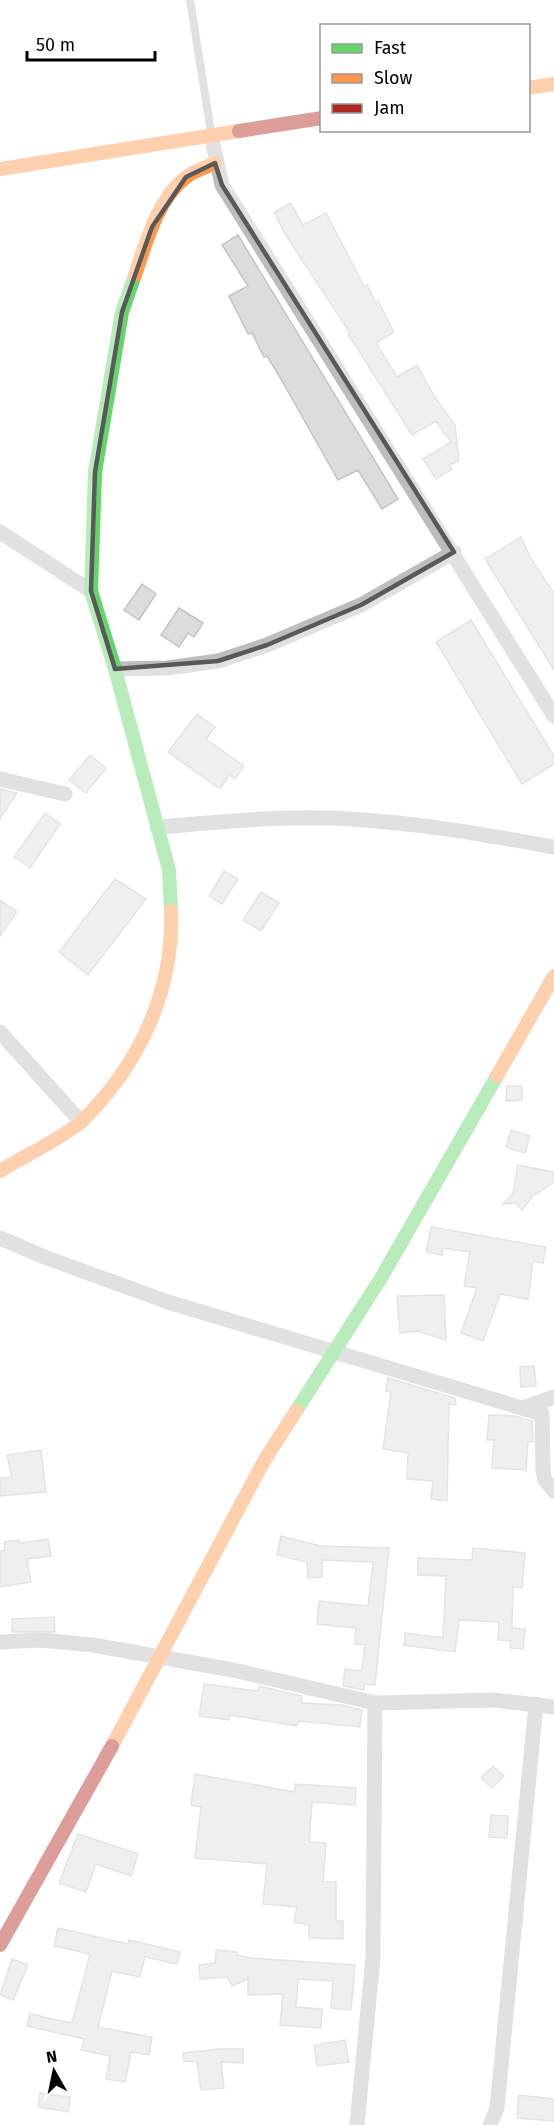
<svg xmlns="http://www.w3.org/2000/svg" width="554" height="2125" viewBox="0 0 554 2125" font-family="'Fira Sans',sans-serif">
  <rect width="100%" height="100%" fill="#fff"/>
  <path fill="#dcdcdc" stroke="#c4c4c4" stroke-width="1.5" d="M291 203 303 225 326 213 364 286 367 285 376 303 378 301 394 332 376 343 397 377 417 365 436 399 455 425 459 461 449 465 452 469 436 479 423 459 451 442 436 421 412 435 348 334 350 333 285 234 274 212Z
    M238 235 398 499 382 509 358 470 338 480 278 374 267 356 264 357 252 333 248 334 229 296 248 286 222 245Z
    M521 537 531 559 554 593V670L485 559Z
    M142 584 156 594 139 620 124 610Z
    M179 608 203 623 194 637 188 633 179 647 161 635Z
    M471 620 554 756V764L522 784 436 642Z
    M197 714 215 727 206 739 244 766 235 779 229 775 220 789 168 752Z
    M90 755 106 768 86 793 69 780Z
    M0 789 17 793 0 819Z
    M45 813 60 824 30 868 14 857Z
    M224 871 238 879 222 904 209 896Z
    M115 879 146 899 88 975 59 952Z
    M261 892 279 903 261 931 243 920Z
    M0 900 17 912 0 936Z
    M507 1086H522V1100L506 1101Z
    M511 1130 530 1136 525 1153 506 1147Z
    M518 1165 554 1172V1182L532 1197 522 1210 516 1203 503 1204 513 1193Z
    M431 1227 546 1247 543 1263 533 1261 528 1299 500 1294 483 1341 461 1333 477 1288 464 1286 470 1252 443 1248 442 1255 426 1252Z
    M444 1295 446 1340 418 1331 400 1333 397 1296Z
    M534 1366 536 1386 521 1387 520 1367Z
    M388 1378 455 1398 456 1405 449 1404 447 1501 431 1499 433 1481 407 1479 408 1453 383 1449 391 1392 386 1391Z
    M489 1415 515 1416 532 1421 533 1442H528L526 1470 492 1468 494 1440H487Z
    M41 1450 46 1492 0 1496V1478L12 1477 7 1455Z
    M281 1536 321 1546 389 1548 375 1685 364 1684V1690L343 1686 345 1669 362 1671 365 1645 355 1644 356 1628 317 1624 319 1601 368 1606 373 1562 322 1560V1577L308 1578 307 1562 277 1555Z
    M48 1539 51 1556 27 1559 31 1582 0 1587V1551L5 1550 4 1542 19 1540V1543Z
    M473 1548 525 1553 522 1588 513 1587 512 1628 525 1629 523 1649 510 1648 511 1641 498 1640 499 1622 459 1620 455 1652 404 1645 405 1633 443 1638 446 1576 418 1575V1558L472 1560Z
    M54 1617 55 1632H12V1619Z
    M204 1684 258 1691 259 1686 302 1696 301 1703 342 1705 362 1710 360 1727 298 1721 297 1726 230 1715 229 1720 199 1716Z
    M493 1766 504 1776 492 1788 481 1778Z
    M195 1774 295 1792V1784L356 1788 355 1805 312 1802 309 1842 326 1843 323 1882H336V1921H343V1939L309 1938V1925L294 1922 297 1907 263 1904 267 1864 195 1858 201 1807 191 1805Z
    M491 1815 508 1816 507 1838 489 1837Z
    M78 1834 138 1854 131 1876 96 1864 86 1892 59 1883Z
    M58 1928 128 1944 129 1940 180 1952 177 1964 145 1957 140 1977 112 1971 98 2027 152 2037 149 2055 131 2052 125 2082 106 2079 110 2056 81 2050 84 2039 27 2026 30 2014 71 2023 73 2019 90 1954 54 1946Z
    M216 1950 237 1952V1955L251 1958 355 1965 351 2010 331 2008 333 1981 298 1979 296 2007 322 2009 321 2028 280 2025 283 1994 248 1995V1979L232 1986 227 1977 200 1979 199 1965 215 1963Z
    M12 1959 28 1965 13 2000 0 1995Z
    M345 2040 349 2062 317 2066 314 2045Z
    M219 2049H243V2063L221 2062 224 2088 201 2090 197 2062 184 2061 183 2053Z
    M40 2093 70 2097 68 2112 38 2107Z
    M519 2095 554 2099V2121L517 2118Z"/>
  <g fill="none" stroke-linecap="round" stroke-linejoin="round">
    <path stroke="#bdbdbd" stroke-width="8" d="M190 0 211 132"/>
    <path stroke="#bdbdbd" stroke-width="15" d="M211 135 222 185 554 716
      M0 532 91 591
      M115 669 167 668 218 661 267 645 361 605 454 552
      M0 779 65 794
      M157 827C221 822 286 815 350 819 419 823 486 835 554 847
      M0 1032 81 1122
      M0 1238 47 1258 168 1302 542 1414 543 1471 545 1480 554 1491
      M525 1407 554 1397
      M0 1642 40 1640 93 1645 233 1670 375 1703 494 1700 554 1707
      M357 2125 373 1957 375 1703
      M490 2125 497 2108 536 1704"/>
    <path stroke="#63d668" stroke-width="14" d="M135 275 122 312 95 472 91 591 115 669 169 870 171 911
      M296 1411 381 1278 497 1076"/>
    <path stroke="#ff974d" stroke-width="14" d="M528 88 554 84
      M0 169 239 131
      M135 275C146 243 157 200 185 178 193 171 205 168 215 163
      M497 1076 554 976
      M0 1171C21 1158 66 1136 82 1121 139 1065 174 991 171 911
      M112 1746 264 1461 296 1411"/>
    <path stroke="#b3261e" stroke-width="14" d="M239 131 322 118
      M0 1945 112 1746"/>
  </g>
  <path d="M0 0H554V2125H0ZM215 163 222 185 454 552 361 605 267 645 218 661 115 669 91 591 95 472 122 312 152 227 186 177Z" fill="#fff" fill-opacity=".55" fill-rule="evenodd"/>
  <path fill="none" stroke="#595959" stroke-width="4.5" stroke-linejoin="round" d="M215 163 222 185 454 552 361 605 267 645 218 661 115 669 91 591 95 472 122 312 152 227 186 177Z"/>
  <rect x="320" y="24" width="210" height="108" fill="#ffffff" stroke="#999999" stroke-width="1.5"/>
  <rect x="332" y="44" width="30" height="9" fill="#63d668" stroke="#999999" stroke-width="1.5"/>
  <text x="374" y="54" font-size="18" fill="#000000">Fast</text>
  <rect x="332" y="74" width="30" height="9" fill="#ff974d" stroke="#999999" stroke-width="1.5"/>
  <text x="374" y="84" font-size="18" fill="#000000">Slow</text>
  <rect x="332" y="104" width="30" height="9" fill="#b3261e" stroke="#999999" stroke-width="1.5"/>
  <text x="374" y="114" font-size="18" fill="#000000">Jam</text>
  <g transform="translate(54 2071) rotate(351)" stroke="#ffffff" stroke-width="4.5" paint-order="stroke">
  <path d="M0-4.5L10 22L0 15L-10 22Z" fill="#000000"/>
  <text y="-9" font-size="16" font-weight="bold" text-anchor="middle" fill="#000000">N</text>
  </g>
  <path d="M27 51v9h128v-9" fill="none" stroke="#000000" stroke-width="3"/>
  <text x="36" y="51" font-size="18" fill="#000000" stroke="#ffffff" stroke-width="4.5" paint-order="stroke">50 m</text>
</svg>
